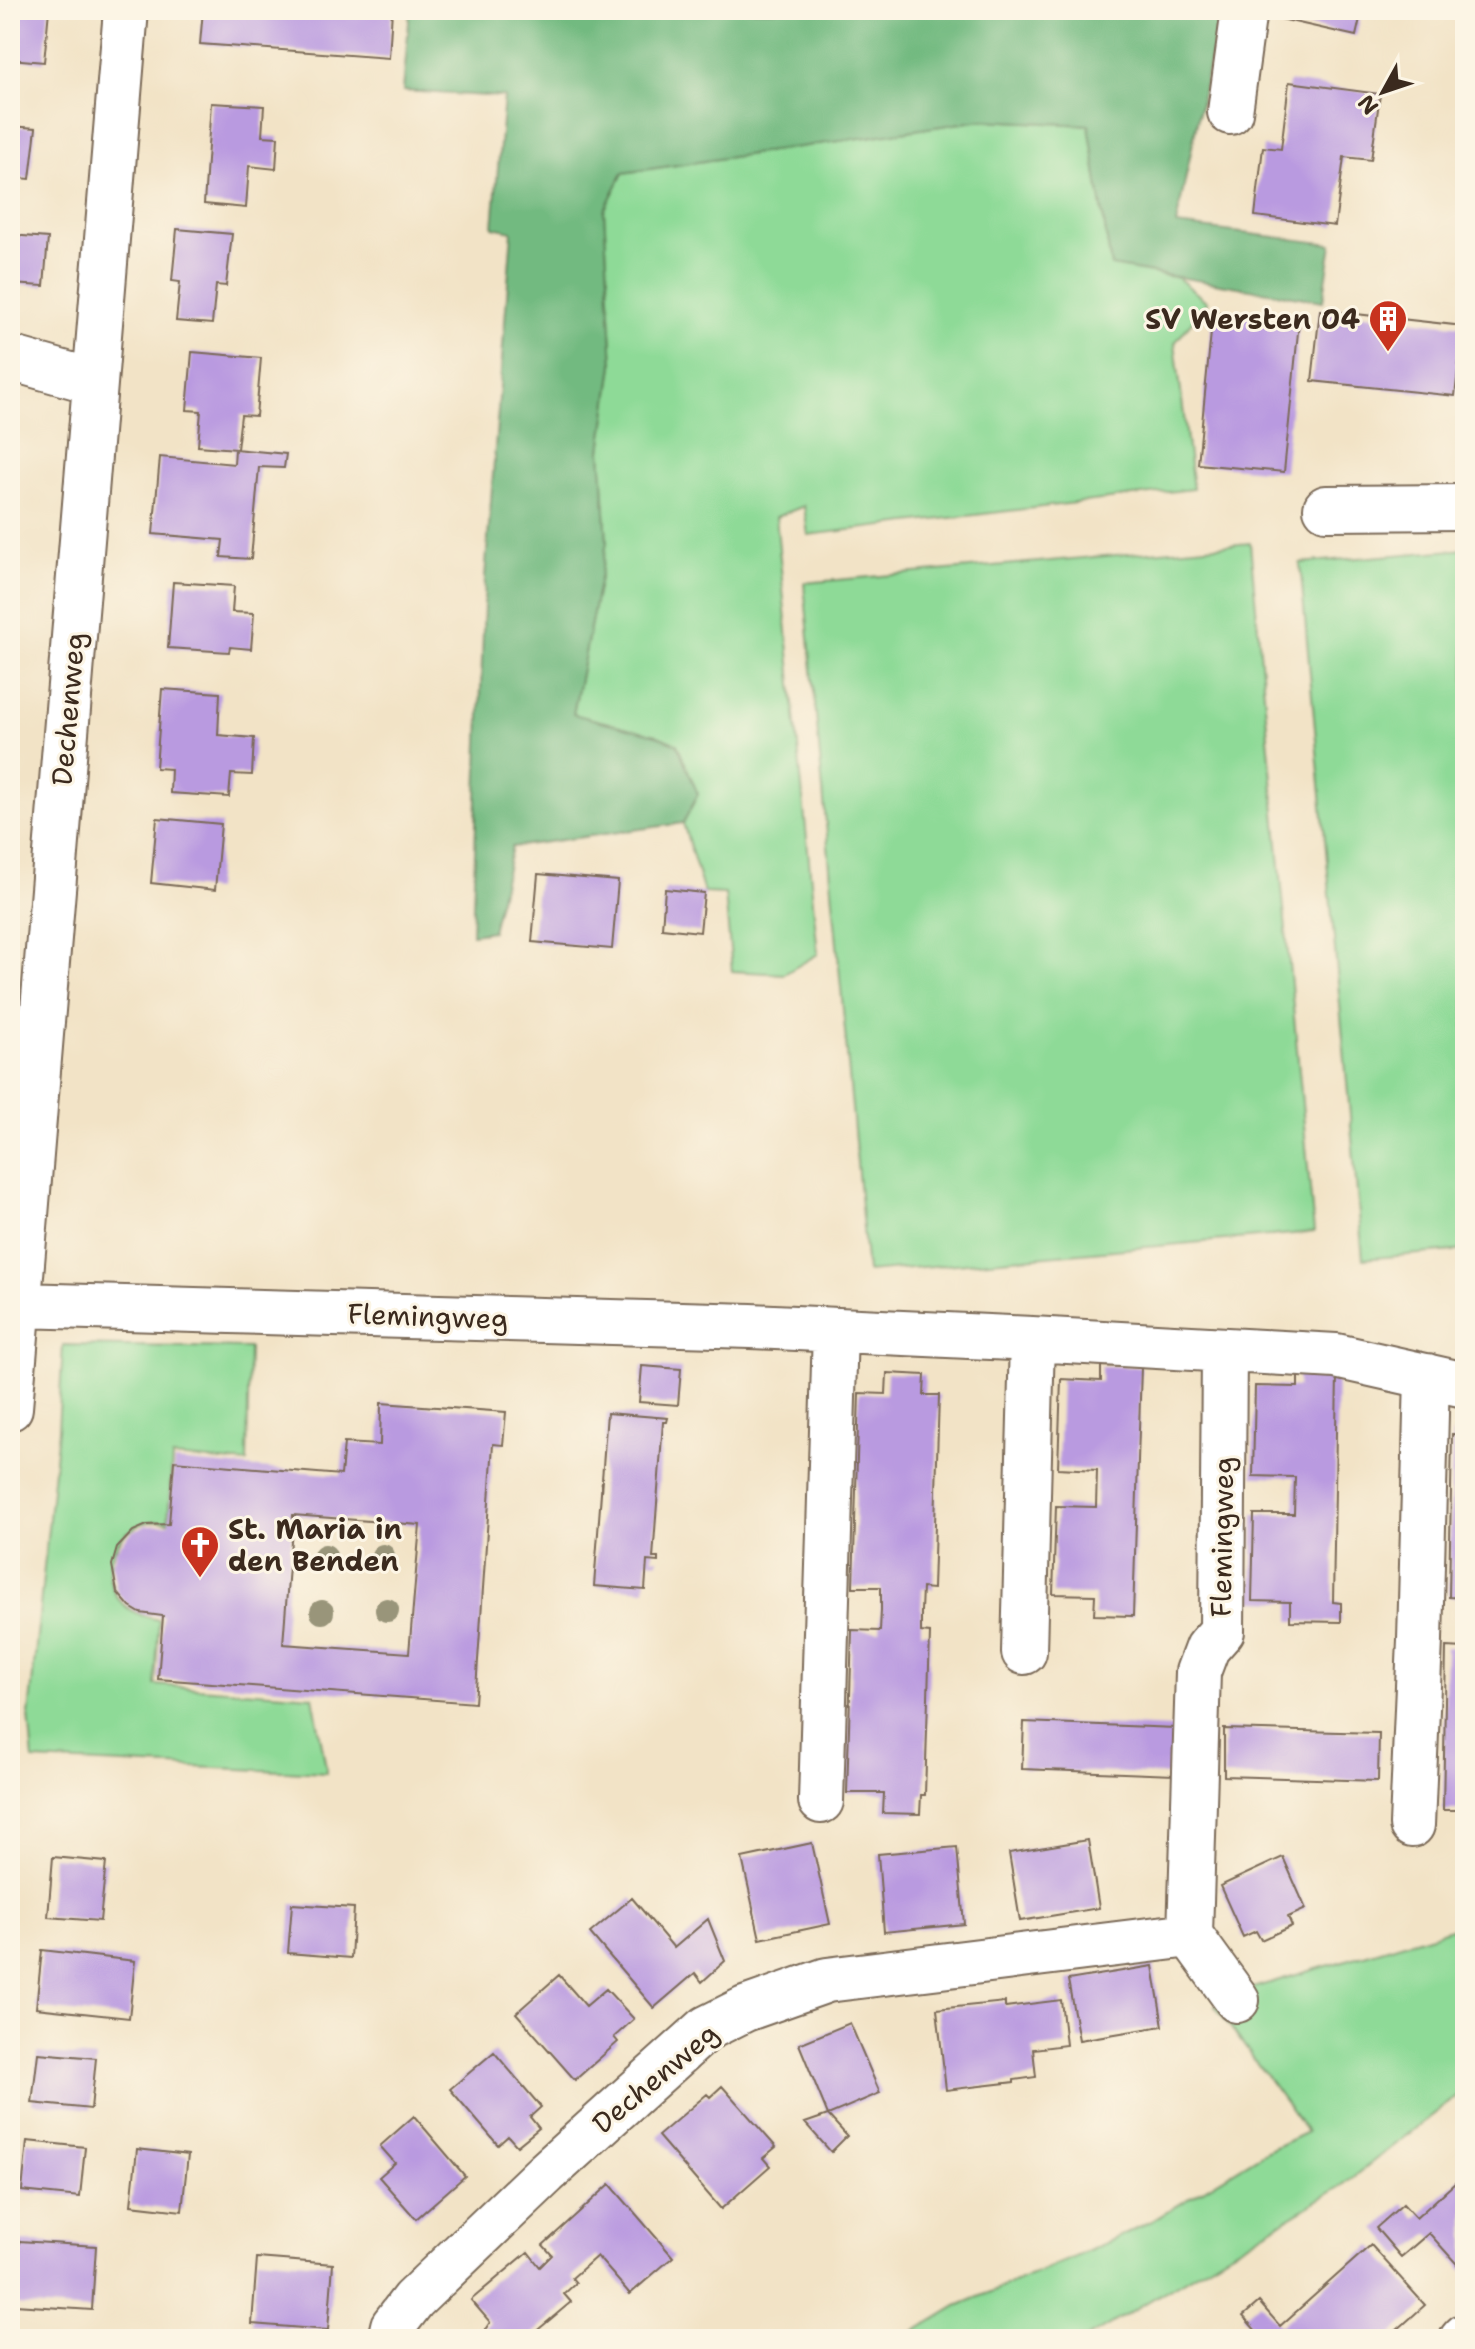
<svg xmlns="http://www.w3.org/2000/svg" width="1475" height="2349" viewBox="0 0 1475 2349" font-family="'Shantell Sans',sans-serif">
  <rect width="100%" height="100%" fill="#fcf5e5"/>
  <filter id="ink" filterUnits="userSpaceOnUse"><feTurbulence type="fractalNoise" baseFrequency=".0125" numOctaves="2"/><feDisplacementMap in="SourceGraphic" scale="16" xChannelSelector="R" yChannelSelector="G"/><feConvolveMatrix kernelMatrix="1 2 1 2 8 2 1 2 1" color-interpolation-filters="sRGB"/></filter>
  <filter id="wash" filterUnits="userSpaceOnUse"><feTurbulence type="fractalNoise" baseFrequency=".006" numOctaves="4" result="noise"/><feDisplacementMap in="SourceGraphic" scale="32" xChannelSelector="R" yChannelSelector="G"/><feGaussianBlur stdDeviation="1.8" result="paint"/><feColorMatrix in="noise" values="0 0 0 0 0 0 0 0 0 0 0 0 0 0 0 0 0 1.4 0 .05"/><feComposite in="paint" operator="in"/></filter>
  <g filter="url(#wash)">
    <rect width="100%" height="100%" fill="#f2e3c6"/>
    <path fill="#8eda97" stroke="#64825a" stroke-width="2" d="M982 120 1089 125 1111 266 1178 278 1207 302 1175 343 1193 489 808 535 804 506 776 517 818 954 784 974 732 971 725 894 704 893 683 823 698 794 656 735 573 715 607 542 601 451 613 365 604 210 623 173Z
      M1250 543 1314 1232 867 1272 804 583Z
      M1465 549V1250L1363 1259 1300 563Z
      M63 1345 249 1348 247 1463 172 1457 168 1522C118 1512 87 1580 129 1609 138 1615 149 1618 159 1620L155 1685 313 1696 327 1773 33 1760 29 1715 58 1430Z
      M1465 1925V2090L1340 2187 1085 2339H902L957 2306 1073 2258 1152 2221 1265 2152 1307 2132 1215 2006 1246 1990Z"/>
    <path fill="#72ba80" stroke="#56724f" stroke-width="2" d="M410 10H1220L1176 225 1332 244 1323 301 1111 266 1089 125 982 120 623 173 604 211 613 365 601 451 607 542 573 714 656 735 677 744 698 794 683 823 512 847 492 931 472 934 485 577 512 231 493 227 504 97 403 91Z"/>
    <g id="blocks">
      <path fill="#b99ae0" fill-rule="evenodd" d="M10 10H49L44 62 10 59Z
        M203 10H392L389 58 200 44Z
        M1274 10H1362L1356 36 1272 17Z
        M1289 82 1380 94 1371 160 1344 157 1335 226 1255 216 1263 147 1281 149Z
        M211 103 264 106 262 136 278 137 276 169 249 166 246 208 204 204Z
        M10 126 36 128 30 179 10 177Z
        M177 229 232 234 226 286 216 285 212 324 176 321 180 282 172 281Z
        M10 235 48 238 44 286 10 284Z
        M1320 310 1463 326 1455 396 1312 381Z
        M1213 312 1299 322 1284 472 1198 464Z
        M192 352 261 358 256 416 241 415 237 449 198 446 201 411 187 410Z
        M235 449 286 454 284 468 259 467 251 559 221 557 223 540 153 534 160 457 234 464Z
        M173 582 234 586 232 612 254 613 251 649 230 647 229 652 168 648Z
        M162 689 220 693 218 735 254 738 252 775 231 774 229 797 170 793 171 769 156 768Z
        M157 818 221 824 215 890 151 883Z
        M538 874 618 881 612 949 532 942Z
        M665 889 704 893 700 932 662 928Z
        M642 1366 681 1369 678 1405 639 1402Z
        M1101 1366 1141 1367 1133 1616 1094 1615 1095 1595 1053 1594 1056 1506 1096 1507 1097 1470 1058 1468 1061 1379 1101 1381Z
        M887 1373 925 1375 924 1395H939L933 1589 922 1588 921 1611V1632L930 1633 925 1795H921L920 1814 883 1813 884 1793H847L852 1630 880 1631 881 1610V1587H853L859 1393 886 1394Z
        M1298 1373 1337 1374 1333 1602 1341 1603V1622L1290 1621V1602L1252 1601 1254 1514H1294L1295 1477 1253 1476 1255 1386 1298 1387Z
        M381 1403 506 1412 503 1445 493 1444 475 1703 158 1679 163 1616 140 1613 130 1607 117 1592 112 1565 117 1548 133 1531 147 1525 169 1524 174 1461 341 1475 344 1443 380 1445ZM293 1515 420 1525 409 1653 283 1644Z
        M607 1413 668 1418 667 1422H663L653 1558H658V1562L647 1561 645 1590 594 1586Z
        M1452 1434 1465 1435V1598L1449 1597Z
        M1446 1647 1465 1648V1810H1443Z
        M1024 1722 1176 1728 1174 1775 1022 1769Z
        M1224 1729 1379 1733 1378 1781 1224 1776Z
        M1088 1840 1099 1908 1020 1921 1009 1853Z
        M812 1843 830 1924 760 1939 742 1858Z
        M957 1847 964 1924 884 1932 878 1854Z
        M53 1857 106 1862 100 1921 48 1917Z
        M1283 1857 1306 1909 1288 1917 1292 1926 1261 1940 1256 1931 1243 1937 1220 1886Z
        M632 1898 674 1948 708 1919 725 1961 702 1982 695 1973 654 2008 590 1933Z
        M292 1904 354 1908 351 1958 288 1953Z
        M42 1950 135 1961 129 2018 36 2008Z
        M1153 1966 1163 2026 1079 2040 1068 1980Z
        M559 1975 586 2006 606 1989 634 2019 614 2037 618 2042 575 2080 516 2013Z
        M1061 2000 1066 2045 1033 2049 1036 2077 1014 2080V2082L946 2090 937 2009 1005 2002V2007Z
        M850 2023 880 2093 828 2115 799 2044Z
        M494 2052 541 2107 530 2117 539 2128 517 2146 508 2136 498 2145 450 2089Z
        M38 2053 96 2058 91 2109 32 2103Z
        M722 2086 776 2147 763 2158 770 2166 721 2209 658 2136 707 2094 710 2097Z
        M828 2115 847 2136 831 2152 805 2123Z
        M414 2116 465 2176 416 2219 379 2177 395 2163 380 2146Z
        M27 2141 85 2147 80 2197 22 2191Z
        M137 2149 188 2155 182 2211 131 2205Z
        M1465 2174V2269L1463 2271 1429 2233 1401 2257 1376 2228 1403 2204 1416 2218Z
        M610 2184 673 2257 630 2294 597 2256 572 2278 576 2283 564 2294 571 2302 527 2339H479L490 2322 471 2300 528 2252 540 2267 552 2255 543 2245Z
        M19 2241 96 2246 92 2310 15 2305Z
        M1371 2245 1425 2305 1387 2339H1263L1243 2316 1259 2302 1280 2326Z
        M257 2258 333 2264 328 2330 252 2324Z"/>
    </g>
  </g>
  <g filter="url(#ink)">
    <use href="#blocks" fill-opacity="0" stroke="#7b6b59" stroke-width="2"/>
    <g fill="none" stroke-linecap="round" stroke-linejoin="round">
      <g stroke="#7b6b59" stroke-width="48">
        <path id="minor" d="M1230 112 1244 10
          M10 358 95 382
          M1326 508 1465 507
          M20 1305 751 1326 1032 1339 1336 1356 1465 1385
          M1224 1350 1222 1631 1207 1648 1198 1672 1190 1935 1237 2000
          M10 1408 126 10
          M1024 1652 1032 1339
          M821 1801 835 1330
          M1412 1825 1420 1640 1427 1376
          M390 2339 393 2326 413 2300 546 2173 707 2028 745 2009 827 1980 1190 1935
          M1462 2339 1465 2336"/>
      </g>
      <use href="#minor" stroke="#fff" stroke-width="44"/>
    </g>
    <g fill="#99957a">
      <circle cx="325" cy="1556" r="12"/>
      <circle cx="383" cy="1556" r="12"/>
      <circle cx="387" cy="1610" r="12"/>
      <circle cx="322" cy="1612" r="12"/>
    </g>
  </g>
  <defs>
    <g id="building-pin" transform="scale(2)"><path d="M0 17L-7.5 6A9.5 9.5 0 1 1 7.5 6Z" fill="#c8321e" stroke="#fcf5e5"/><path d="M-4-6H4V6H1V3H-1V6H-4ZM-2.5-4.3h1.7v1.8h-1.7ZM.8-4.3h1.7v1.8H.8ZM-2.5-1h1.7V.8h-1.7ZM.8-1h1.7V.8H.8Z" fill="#fff"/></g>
    <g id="church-pin" transform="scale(2)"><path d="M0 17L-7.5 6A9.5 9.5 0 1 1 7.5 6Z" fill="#c8321e" stroke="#fcf5e5"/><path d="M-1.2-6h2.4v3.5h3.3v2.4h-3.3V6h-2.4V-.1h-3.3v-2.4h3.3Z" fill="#fff"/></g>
  </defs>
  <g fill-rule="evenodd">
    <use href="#building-pin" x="1388" y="319"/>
    <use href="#church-pin" x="200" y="1545"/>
  </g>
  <g text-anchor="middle" stroke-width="6" stroke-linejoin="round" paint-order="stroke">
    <g font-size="28" font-weight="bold" fill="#3b2a1e" stroke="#fcf5e5" text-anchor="end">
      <text x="1360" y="329">SV Wersten 04</text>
      <text x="228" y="1539" text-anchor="start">St. Maria in<tspan x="228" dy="32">den Benden</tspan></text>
    </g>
    <g font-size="28" fill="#3b2a1e" stroke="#fcf5e5">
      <text transform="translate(68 709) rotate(-85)" y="10">Dechenweg</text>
      <text transform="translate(428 1316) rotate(2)" y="10">Flemingweg</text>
      <text transform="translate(1222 1537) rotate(-89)" y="10">Flemingweg</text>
      <text transform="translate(655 2078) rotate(-40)" y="10">Dechenweg</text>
    </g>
  </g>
  <rect width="1475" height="2349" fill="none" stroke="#fcf5e5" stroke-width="40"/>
  <g transform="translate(1383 92) rotate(230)" stroke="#fcf5e5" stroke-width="6" paint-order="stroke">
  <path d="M0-6L14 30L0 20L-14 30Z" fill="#3b2a1e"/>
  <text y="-12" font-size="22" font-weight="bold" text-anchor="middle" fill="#3b2a1e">N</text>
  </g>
</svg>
